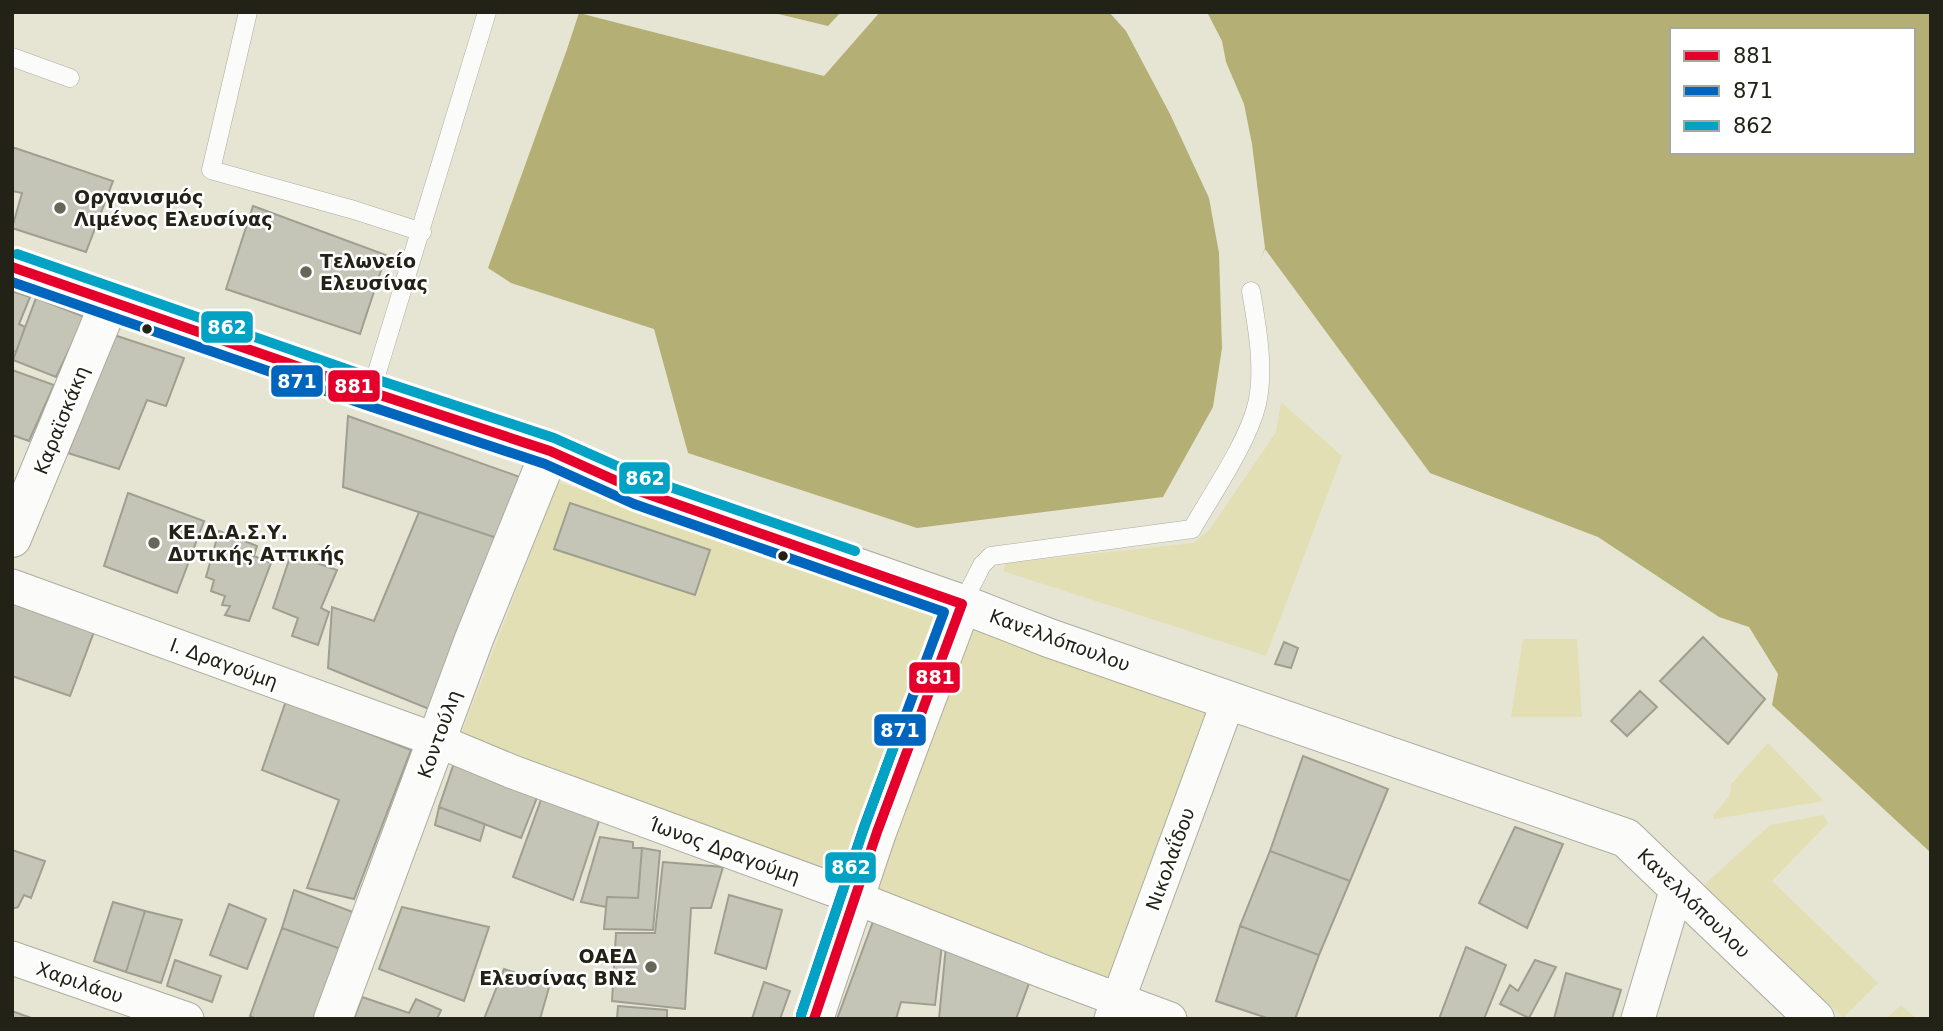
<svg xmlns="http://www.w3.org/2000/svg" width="1943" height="1031" viewBox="0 0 1943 1031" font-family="'DejaVu Sans',sans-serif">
  <rect width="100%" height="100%" fill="#e6e5d4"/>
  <path fill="#e2dfb5" d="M1281 402 1342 456 1266 656 1003 571 1006 563 1193 543 1210 529 1276 432Z
    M558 482 1215 707 1113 988 460 737Z
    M1523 639H1577L1582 717H1511Z
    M1768 743 1824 801 1714 819 1713 816 1730 795 1731 784Z
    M1823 815 1828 823 1772 881 1878 983 1843 1018 1704 885 1770 825Z
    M1901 1005 1917 1019H1886Z"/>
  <path fill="#b3af75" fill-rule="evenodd" d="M577 12H1931V853L1772 705 1778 674 1749 627 1719 617 1598 537 1430 473 1265 249 1222 348 1213 407 1163 497 917 528 688 453 654 329 511 283 488 268 566 52ZM1672 30H1913V152H1672Z"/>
  <path fill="#e6e5d4" d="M573 12H770L828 26 841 12H880L824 76 579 13 566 52 562 51Z
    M1109 12H1207L1222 41 1226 62 1244 104 1252 144 1265 248 1243 308 1222 348 1219 253 1209 198 1170 114 1126 31Z"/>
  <path fill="#c5c5b7" stroke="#9f9f91" stroke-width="2" d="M12 147 113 181 86 252 12 228 22 193 12 191Z
    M253 206 386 255 360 334 226 289Z
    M12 291 30 297 19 324 25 327 16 352 12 351Z
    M36 298 85 317 56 377 13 360Z
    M114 335 184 358 166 406 147 400 119 469 68 453Z
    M12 370 54 385 29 441 12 435Z
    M348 416 520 477 497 538 343 487Z
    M128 493 204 521 177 593 104 566Z
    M570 503 710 550 695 595 554 549Z
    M419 512 497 538 429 709 328 668 332 607 374 621Z
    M219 531 257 546 254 556 271 563 249 621 225 615 230 606 222 605 225 596 211 591 214 580 206 577Z
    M291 554 337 570 321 608 329 612 318 645 292 636 298 618 273 608Z
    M12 599 95 629 70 696 12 676Z
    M1703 637 1765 699 1728 744 1660 681Z
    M1284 642 1298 648 1291 668 1275 664Z
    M1640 691 1657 707 1627 736 1611 721Z
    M286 701 411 750 354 899 307 888 339 800 262 770Z
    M1303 756 1388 789 1350 881 1270 851Z
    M454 763 538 795 521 838 439 807Z
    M542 797 600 818 573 900 513 877Z
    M439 807 485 824 480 841 435 825Z
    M1515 827 1563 844 1527 928 1479 903Z
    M600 837 633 842V848H642L638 898 607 897 606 907 581 902Z
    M642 848 660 851 653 930 604 929 607 897 638 898Z
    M12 850 45 861 31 898 24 895 18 907 12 909Z
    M1270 851 1350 881 1319 955 1240 926Z
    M663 862 723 867 711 908H691L685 1009 612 1001 616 933H655Z
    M294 890 353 912 341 949 282 928Z
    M729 895 782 910 766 969 715 953Z
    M113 902 145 911 126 972 94 961Z
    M229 904 266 919 247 969 210 955Z
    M402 907 489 927 464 1001 379 969Z
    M145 911 182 920 161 983 126 972Z
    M877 911 943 936 935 1005 901 1002 896 1019H837Z
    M1240 926 1319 955 1295 1019H1270L1216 1001Z
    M282 928 341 949 313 1019H256L250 1016Z
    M946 946 1031 978 1016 1019H939Z
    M1466 947 1506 965 1484 1019H1439Z
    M175 960 221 976 212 1002 167 986Z
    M1535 960 1556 967 1529 1018 1500 1004 1510 985 1518 991Z
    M504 969 550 984 540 1019H484Z
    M1566 973 1621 990 1612 1019H1554Z
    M764 982 790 991 780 1019H752Z
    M362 997 409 1013 416 999 441 1010 437 1019H354Z
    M618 1006 667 1010V1019H617Z
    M12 1011 34 1019H12Z"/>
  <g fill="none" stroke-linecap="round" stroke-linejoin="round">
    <g stroke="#adac9f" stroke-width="19">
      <path id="lane" d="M248 12 211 170 354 210 422 232
        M12 57 70 78
        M371 392 487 12
        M962 604 982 565 991 556 1192 529C1212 494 1248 442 1257 404 1265 369 1257 326 1251 291"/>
    </g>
    <g stroke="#adac9f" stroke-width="35">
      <path id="street" d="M12 586 436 740 513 772 856 898 1047 973 1170 1019
        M12 958 187 1019
        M1111 1019 1229 699
        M1638 1019 1677 888"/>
    </g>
    <g stroke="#adac9f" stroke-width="40">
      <path id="secondary" d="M12 267 371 392 550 451 639 491 962 604 1049 638 1626 838 1815 1019
        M12 538 110 301
        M333 1019 474 639 550 451
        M814 1019 877 832 962 604"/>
    </g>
    <use href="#lane" stroke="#fbfbf9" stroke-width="18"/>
    <use href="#street" stroke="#fbfbf9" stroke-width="33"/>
    <use href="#secondary" stroke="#fbfbf9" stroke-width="38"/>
    <g stroke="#fff" stroke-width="16">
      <path id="bus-1" d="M12 267 371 392 550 451 639 491 962 604 877 832 814 1019"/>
    </g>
    <g stroke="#fff" stroke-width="16">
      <path id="bus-2" d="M12 282 366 405 545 464 634 504 944 612 864 827 801 1015"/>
    </g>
    <g stroke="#fff" stroke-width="16">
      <path id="bus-3" d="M17 254 375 379 554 438 644 478 855 551
        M801 1015 864 828 903 721"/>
    </g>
    <use href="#bus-1" stroke="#e4002b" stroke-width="10"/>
    <use href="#bus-2" stroke="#0065bd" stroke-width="10"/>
    <use href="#bus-3" stroke="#02a2c5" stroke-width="10"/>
  </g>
  <g fill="#676659" stroke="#fff" stroke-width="2.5">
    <circle cx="60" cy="208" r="7"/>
    <circle cx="306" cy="272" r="7"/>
    <circle cx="154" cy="543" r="7"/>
    <circle cx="651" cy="967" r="7"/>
  </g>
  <g fill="#232217" stroke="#fff" stroke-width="2.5">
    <circle cx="147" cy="329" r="6"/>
    <circle cx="783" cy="556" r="6"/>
  </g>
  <g text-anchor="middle" stroke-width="5" stroke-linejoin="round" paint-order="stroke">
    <g font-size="19" font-weight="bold" fill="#232217" stroke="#fff" text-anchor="start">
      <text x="74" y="204">Οργανισμός<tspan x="74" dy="22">Λιμένος Ελευσίνας</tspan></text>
      <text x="320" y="268">Τελωνείο<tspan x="320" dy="22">Ελευσίνας</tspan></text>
      <text x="168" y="539">ΚΕ.Δ.Α.Σ.Υ.<tspan x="168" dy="22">Δυτικής Αττικής</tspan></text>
      <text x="637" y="963" text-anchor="end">ΟΑΕΔ<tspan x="637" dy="22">Ελευσίνας ΒΝΣ</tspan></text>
    </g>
    <g font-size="19" fill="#232217" stroke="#fff">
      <text transform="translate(61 420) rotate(-68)" y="7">Καραϊσκάκη</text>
      <text transform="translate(1060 640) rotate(20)" y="7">Κανελλόπουλου</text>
      <text transform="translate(224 663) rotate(20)" y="7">Ι. Δραγούμη</text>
      <text transform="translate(439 734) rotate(-70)" y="7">Κοντούλη</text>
      <text transform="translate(725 850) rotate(20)" y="7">Ίωνος Δραγούμη</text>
      <text transform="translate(1170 859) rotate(-70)" y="7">Νικολαΐδου</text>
      <text transform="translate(1694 903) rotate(44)" y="7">Κανελλόπουλου</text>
      <text transform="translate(80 982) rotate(19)" y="7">Χαριλάου</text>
    </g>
  </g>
  <g stroke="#fff" stroke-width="2.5">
    <rect x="200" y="310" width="54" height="34" rx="7" fill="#02a2c5"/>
    <rect x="270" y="364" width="54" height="34" rx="7" fill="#0065bd"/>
    <rect x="327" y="369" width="54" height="34" rx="7" fill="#e4002b"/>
    <rect x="618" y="461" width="53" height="34" rx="7" fill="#02a2c5"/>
    <rect x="908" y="661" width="53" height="33" rx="7" fill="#e4002b"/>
    <rect x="873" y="713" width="54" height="34" rx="7" fill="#0065bd"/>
    <rect x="824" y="851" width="53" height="33" rx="7" fill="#02a2c5"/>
  </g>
  <g font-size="19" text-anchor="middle" font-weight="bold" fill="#fff">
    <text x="227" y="334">862</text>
    <text x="297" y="388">871</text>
    <text x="354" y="393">881</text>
    <text x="645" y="485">862</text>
    <text x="935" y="684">881</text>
    <text x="900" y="737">871</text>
    <text x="851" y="874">862</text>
  </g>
  <rect width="1943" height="1031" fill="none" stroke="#232217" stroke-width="28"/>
  <rect x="1670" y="28" width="245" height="126" fill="#ffffff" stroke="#a7a7a2" stroke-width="2"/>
  <rect x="1684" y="51" width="35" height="10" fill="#e4002b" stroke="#a7a7a2" stroke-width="2"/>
  <text x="1733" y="63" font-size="21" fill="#232217">881</text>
  <rect x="1684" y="86" width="35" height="10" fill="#0065bd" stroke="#a7a7a2" stroke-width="2"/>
  <text x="1733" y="98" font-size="21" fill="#232217">871</text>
  <rect x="1684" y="121" width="35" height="10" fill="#02a2c5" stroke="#a7a7a2" stroke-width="2"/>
  <text x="1733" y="133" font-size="21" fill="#232217">862</text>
</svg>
